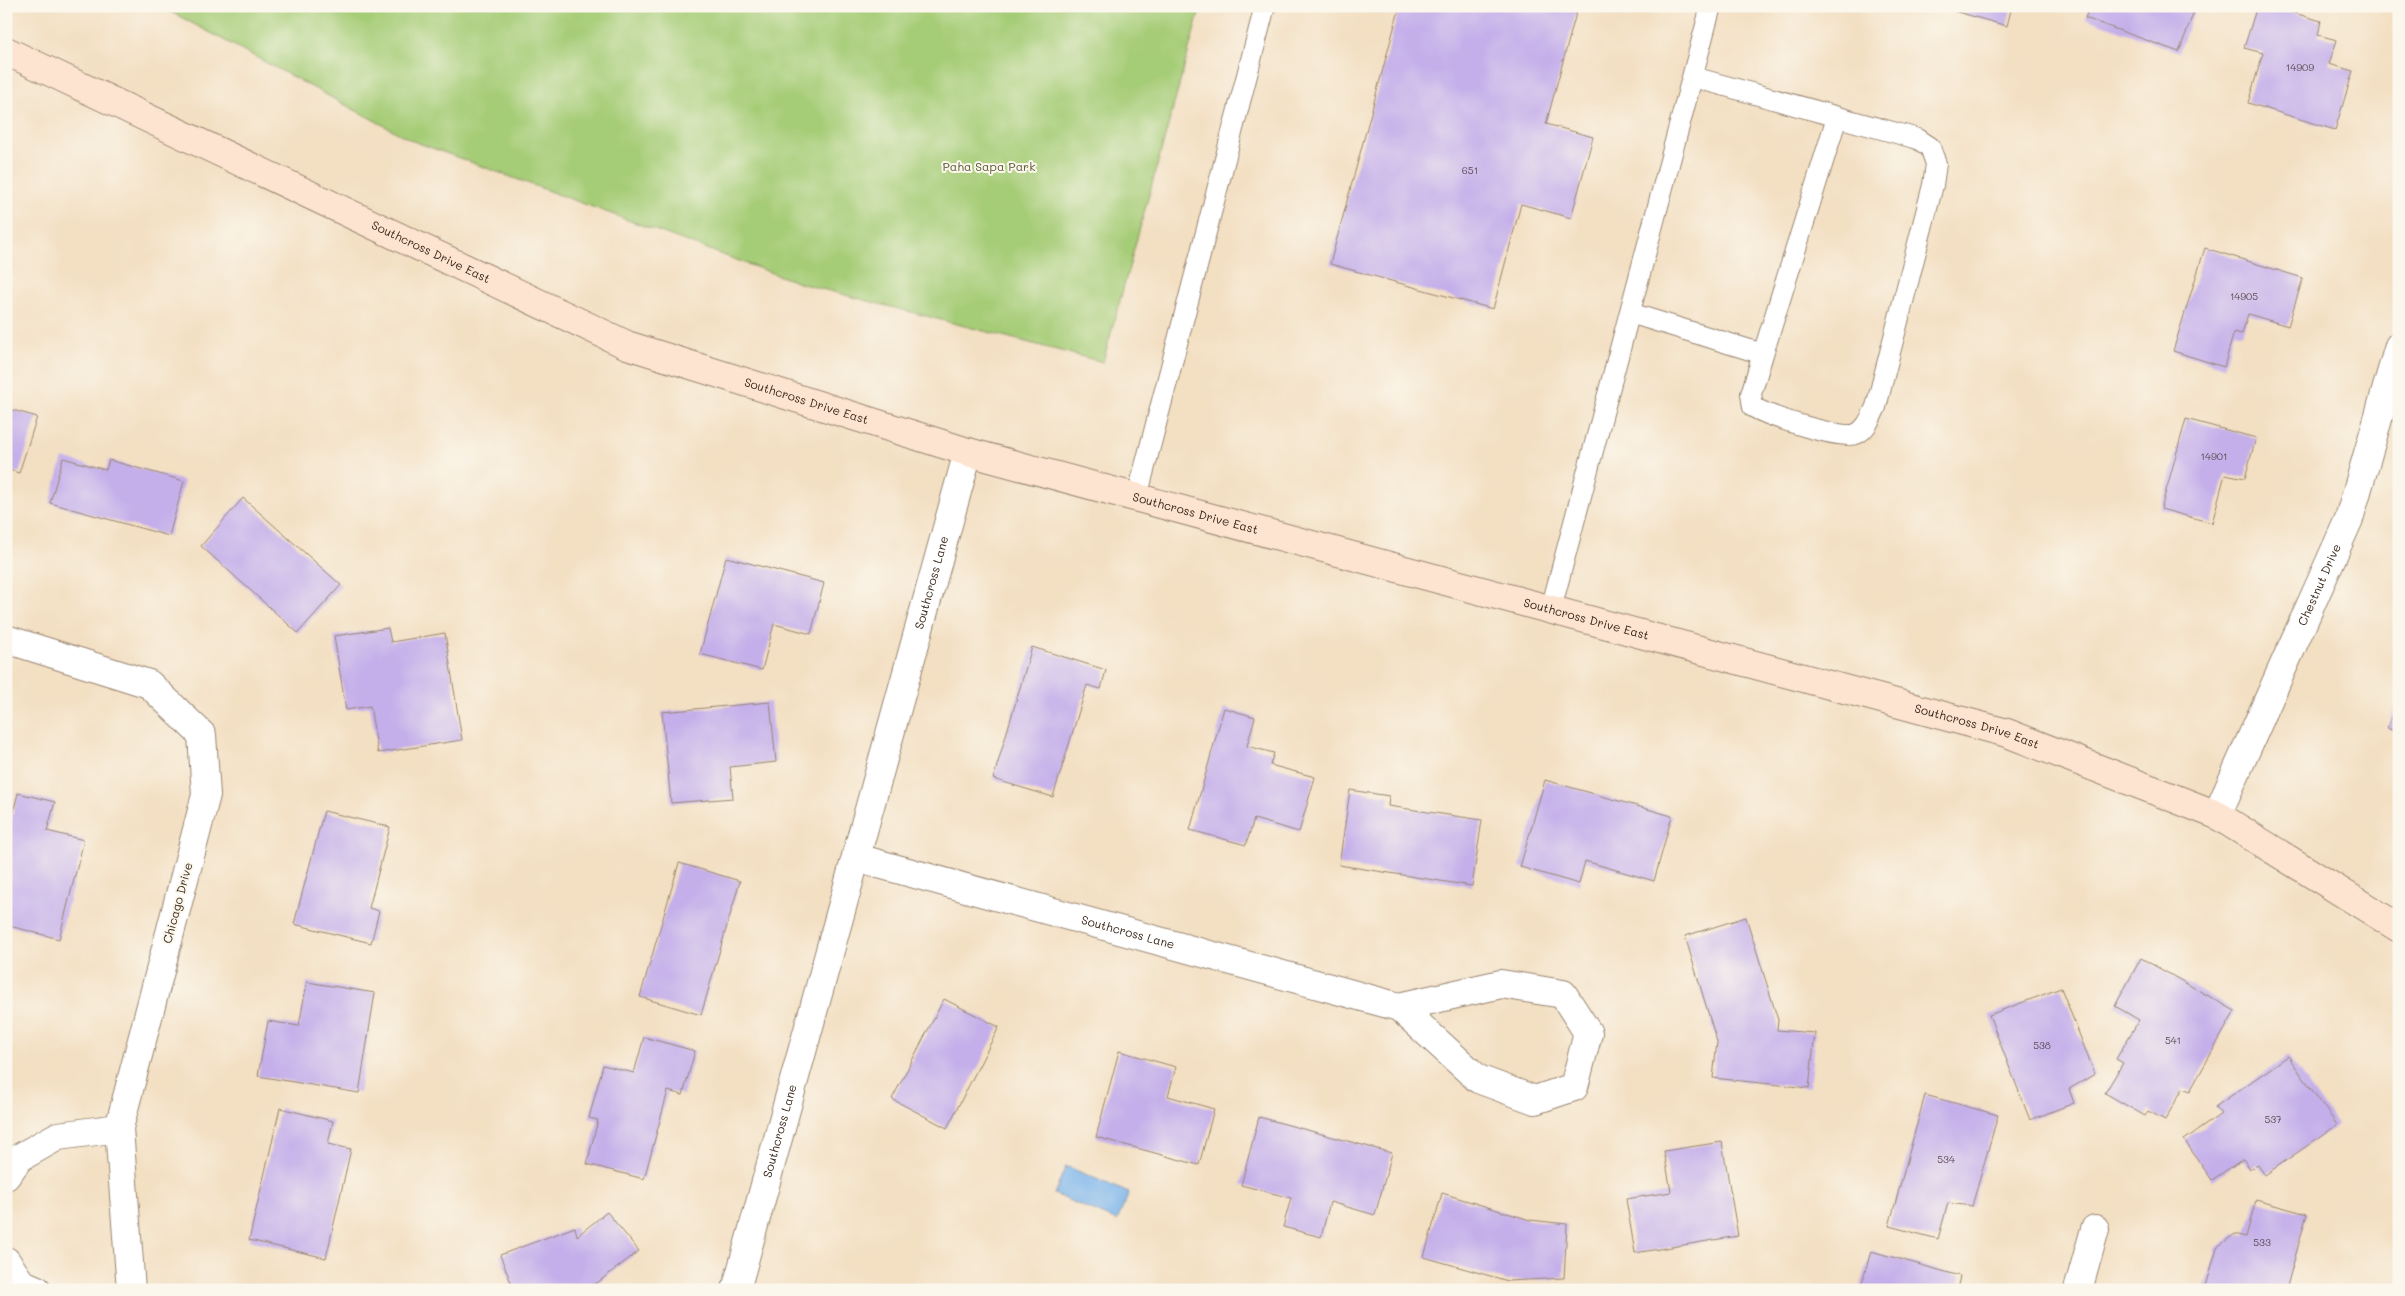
<svg xmlns="http://www.w3.org/2000/svg" width="2405" height="1296" viewBox="0 0 2405 1296" font-family="Mali,sans-serif">
  <rect width="100%" height="100%" fill="#fbf7ec"/>
  <filter id="ink" filterUnits="userSpaceOnUse"><feTurbulence type="fractalNoise" baseFrequency=".02" numOctaves="2"/><feDisplacementMap in="SourceGraphic" scale="10" xChannelSelector="R" yChannelSelector="G"/><feConvolveMatrix kernelMatrix="1 2 1 2 8 2 1 2 1" color-interpolation-filters="sRGB"/></filter>
  <filter id="wash" filterUnits="userSpaceOnUse"><feTurbulence type="fractalNoise" baseFrequency=".0096" numOctaves="4" result="noise"/><feDisplacementMap in="SourceGraphic" scale="20" xChannelSelector="R" yChannelSelector="G"/><feGaussianBlur stdDeviation="1.12" result="paint"/><feColorMatrix in="noise" values="0 0 0 0 0 0 0 0 0 0 0 0 0 0 0 0 0 1.4 0 .05"/><feComposite in="paint" operator="in"/></filter>
  <g filter="url(#wash)">
    <rect width="100%" height="100%" fill="#f3dfc2"/>
    <path fill="#a5cc76" stroke="#707b4a" d="M160 6H1201L1103 362 799 283 413 141Z"/>
    <path fill="#7ab4eb" stroke="#5a6f84" d="M1066 1166 1129 1193 1117 1221 1054 1194Z"/>
    <g id="blocks">
      <path fill="#c4afea" d="M1400 6H1578L1546 124 1593 137 1571 218 1521 204 1493 309 1330 264Z
        M1936 6H2012L2007 26Z
        M2090 6H2196L2179 52 2085 18Z
        M2257 6H2271L2321 21 2318 35 2337 40 2329 64 2353 71 2335 130 2248 103 2263 53 2244 48Z
        M2205 248 2303 278 2288 326 2248 314 2242 334 2234 332 2224 367 2173 351Z
        M6 408 37 417 19 473 6 469Z
        M2186 419 2256 438 2245 478 2225 474 2212 523 2161 509Z
        M63 458 106 470 109 460 184 481 169 536 50 503Z
        M243 498 341 585 298 633 201 546Z
        M726 557 824 583 811 634 774 624 762 670 700 654Z
        M388 628 391 642 445 633 462 740 378 753 370 706 346 710 334 636Z
        M1032 647 1106 670 1101 689 1087 685 1053 797 993 779Z
        M2399 699V733L2387 728Z
        M770 702 776 762 730 767 733 798 671 803 662 712Z
        M1224 708 1255 717 1247 746 1274 753 1270 765 1315 777 1299 832 1254 819 1246 845 1190 830Z
        M1545 780 1672 816 1654 881 1585 861 1579 884 1520 867Z
        M1350 790 1389 796 1388 806 1482 820 1472 886 1339 865Z
        M18 793 55 802 47 831 84 840 59 939 6 925V841Z
        M324 811 390 827 369 908 379 911 371 943 294 924Z
        M679 863 740 881 701 1015 640 997Z
        M1746 917 1778 1020 1777 1030 1815 1033 1809 1088 1713 1078 1717 1042 1685 936Z
        M2141 958 2235 1011 2190 1091 2183 1088 2165 1120 2148 1111 2145 1116 2105 1093 2123 1063 2116 1059 2139 1020 2115 1006Z
        M307 982 375 993 359 1093 258 1076 268 1021 299 1026Z
        M2061 988 2095 1074 2069 1089 2074 1103 2030 1120 1989 1015Z
        M944 999 999 1027 947 1128 892 1099Z
        M644 1037 695 1051 683 1095 668 1091 644 1179 587 1164 598 1120 589 1118 603 1065 634 1073Z
        M1119 1051 1176 1067 1168 1096 1214 1109 1199 1165 1096 1137Z
        M2288 1056 2337 1125 2265 1175 2257 1164 2251 1170 2243 1159 2212 1180 2184 1140 2221 1114 2215 1107Z
        M1925 1095 1998 1115 1972 1206 1948 1203 1938 1239 1889 1226Z
        M280 1108 333 1121 328 1144 351 1149 326 1258 249 1240Z
        M1259 1117 1392 1153 1375 1215 1330 1202 1321 1237 1283 1227 1291 1198 1241 1185Z
        M1722 1142 1738 1236 1635 1253 1626 1199 1671 1192 1664 1151Z
        M1442 1193 1530 1220 1567 1224 1564 1278 1508 1281 1424 1257Z
        M2256 1200 2307 1214 2286 1290H2205L2217 1247 2235 1234 2246 1237Z
        M607 1212 639 1251 597 1283 577 1290H514L500 1255 575 1227 577 1236Z
        M1871 1251 1960 1276 1957 1290H1860Z"/>
    </g>
  </g>
  <g filter="url(#ink)">
    <use href="#blocks" fill-opacity="0" stroke="#978470" stroke-width="1"/>
    <g fill="none" stroke-linecap="round" stroke-linejoin="round">
      <g stroke="#978470" stroke-width="22">
        <path id="lane" d="M1630 313 1763 354 1751 394 1753 407C1768 416 1840 440 1856 434 1867 429 1871 417 1876 407L1933 185 1936 164 1930 147 1918 139 1693 77
          M1763 354 1837 117
          M1137 497 1265 6
          M1551 609 1711 6"/>
      </g>
      <g stroke="#978470" stroke-width="30">
        <g id="street">
          <path d="M6 639 149 684 202 735 206 795 119 1128 131 1290"/>
          <path id="s1" d="M2217 815 2349 519 2399 346"/>
          <path id="s2" d="M857 858 1399 1007 1478 1079 1535 1100 1574 1087 1588 1033 1563 994 1501 984 1399 1007"/>
          <path d="M6 1176 19 1158 58 1136 119 1128"/>
          <path d="M6 1261 21 1283 37 1290"/>
          <path id="s3" d="M736 1290 968 452"/>
          <path d="M2078 1290 2095 1229"/>
        </g>
      </g>
      <g stroke="#978470" stroke-width="30">
        <g id="secondary">
          <path id="s4" d="M6 51 627 345 968 452 2007 733 2217 815 2399 928"/>
        </g>
      </g>
      <use href="#lane" stroke="#fff" stroke-width="20"/>
      <use href="#street" stroke="#fff" stroke-width="28"/>
      <use href="#secondary" stroke="#fde4d0" stroke-width="28"/>
    </g>
  </g>
  <g text-anchor="middle" stroke-width="4" stroke-linejoin="round" paint-order="stroke">
    <g font-size="10" fill="#5d4b51">
      <text x="2300" y="71">14909</text>
      <text x="1470" y="174">651</text>
      <text x="2244" y="300">14905</text>
      <text x="2214" y="460">14901</text>
      <text x="2173" y="1044">541</text>
      <text x="2042" y="1049">538</text>
      <text x="2273" y="1123">537</text>
      <text x="1946" y="1163">534</text>
      <text x="2262" y="1246">533</text>
    </g>
    <g font-size="12" fill="#5b5b38" stroke="#fbf7ec">
      <text x="989" y="171">Paha Sapa Park</text>
    </g>
    <g font-size="12" fill="#3b2a1e" stroke="#fbf7ec">
      <text dy="4" stroke="none"><textPath href="#s4" startOffset="470">Southcross Drive East</textPath></text>
      <text dy="4" stroke="none"><textPath href="#s4" startOffset="875">Southcross Drive East</textPath></text>
      <text dy="4" stroke="none"><textPath href="#s4" startOffset="1280">Southcross Drive East</textPath></text>
      <text dy="4" stroke="none"><textPath href="#s3" startOffset="734">Southcross Lane</textPath></text>
      <text dy="4" stroke="none"><textPath href="#s1" startOffset="252">Chestnut Drive</textPath></text>
      <text dy="4" stroke="none"><textPath href="#s4" startOffset="1685">Southcross Drive East</textPath></text>
      <text dy="4" stroke="none"><textPath href="#s4" startOffset="2090">Southcross Drive East</textPath></text>
      <text transform="translate(178 903) rotate(-75)" y="4">Chicago Drive</text>
      <text dy="4" stroke="none"><textPath href="#s2" startOffset="281">Southcross Lane</textPath></text>
      <text dy="4" stroke="none"><textPath href="#s3" startOffset="165">Southcross Lane</textPath></text>
    </g>
  </g>
  <rect width="2405" height="1296" fill="none" stroke="#fbf7ec" stroke-width="25"/>
</svg>
